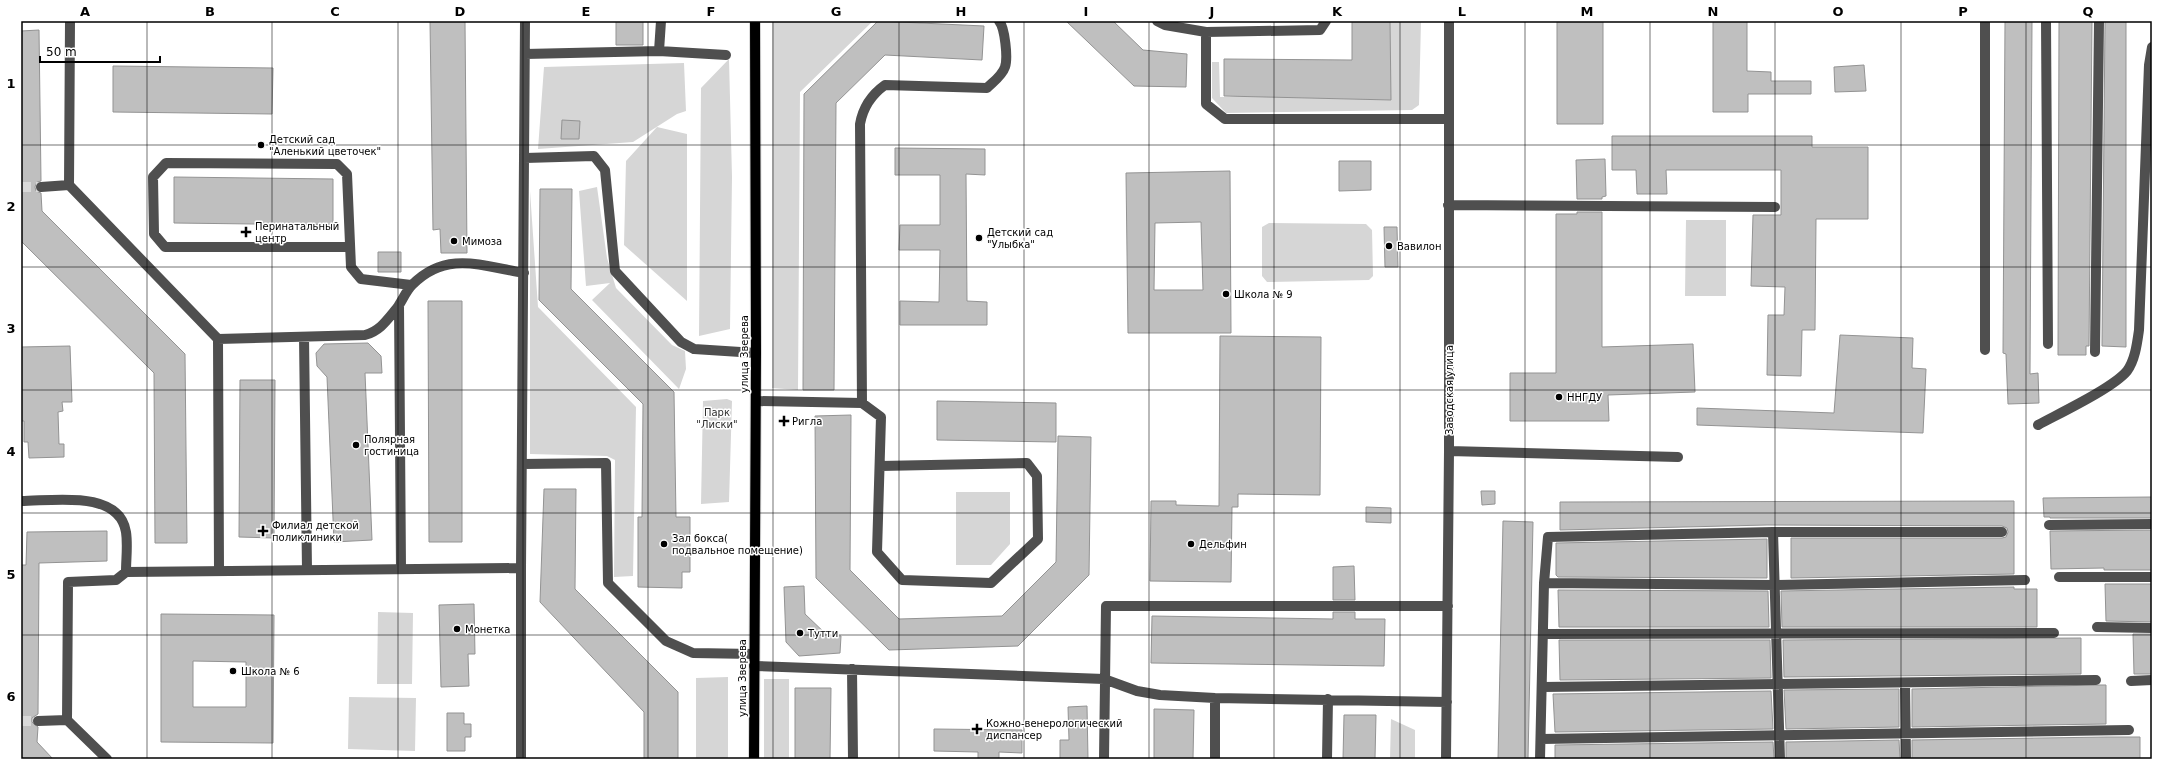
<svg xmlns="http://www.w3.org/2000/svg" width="2173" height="780" viewBox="0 0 2173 780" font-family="'DejaVu Sans',sans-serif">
  <rect width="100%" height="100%" fill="#fff"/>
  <path fill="#d6d6d6" d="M772 21H873L800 92 798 390 772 388Z
    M1388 21H1421L1419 105 1412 110 1226 113 1212 98V62H1219L1220 97 1386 94Z
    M729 59 732 177 730 329 699 336 701 88Z
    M684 63 686 111 677 114 633 142 538 149 544 67Z
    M657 127 687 134V301L624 245 626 161Z
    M597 187 607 258 616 288 672 345 685 351 686 369 679 389 592 300 610 283 586 286 579 191Z
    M530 191 538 307 636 407 633 576 614 577 615 460 607 456 530 454Z
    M1686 220H1726V296H1685Z
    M1269 223 1366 224 1372 230 1373 276 1369 280 1267 282 1262 276V227Z
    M727 399 732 401 729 502 701 504 703 401Z
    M956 492H1010V544L991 565H956Z
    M378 612 413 613 412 684H377Z
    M728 677V759H696V678Z
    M764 679H789V759H764Z
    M349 697 416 698 415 751 348 749Z
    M1391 719 1415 730V759H1390Z"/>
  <path fill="#bfbfbf" stroke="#939393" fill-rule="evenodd" d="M430 21H465L467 253H441L440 229 433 230Z
    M616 21H643V45H616Z
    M878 21 984 26 982 60 885 55 836 103 834 390H803L804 94Z
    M1066 21H1113L1143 50 1187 54 1186 87 1134 86Z
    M1352 21H1390L1391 100 1224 96V59L1352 60Z
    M1557 21H1603V124H1557Z
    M1713 21H1747V71L1771 72V81H1811V94H1748V112H1713Z
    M2005 21H2032L2030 374 2038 373 2039 403 2008 404 2006 354 2003 353Z
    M2059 21H2092L2089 346H2086V355H2058Z
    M2105 21H2126V347L2102 346Z
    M39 30 41 181 37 182 35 187 36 191 41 193 42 211 185 354 187 543H155L154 373 21 241V31Z
    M1864 65 1866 91 1835 92 1834 67Z
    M113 66 273 68 272 114 113 112Z
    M562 120 580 121 579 139H561Z
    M1612 136H1812V147H1868V219H1816L1815 330H1802L1801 376 1767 375 1768 315H1784L1785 287 1751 286 1753 215H1781V170H1666L1667 194H1637L1636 170H1612Z
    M895 148 985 149V175L966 174 967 301 987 302V325H900V301L939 302 940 250H899L900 225H940V175H895Z
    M1605 159 1606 196 1602 197V199H1577L1576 160Z
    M1339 161H1371V190L1339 191Z
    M1230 171 1231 333H1128L1126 173ZM1201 222 1203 290H1154L1155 223Z
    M174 177 333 179V225L174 223Z
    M540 189H572L571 289 674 392 676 517H690V572H682V588L638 587V517H642L643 404 539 300Z
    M1577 212H1602V347L1693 344 1695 392 1608 395 1609 421H1510V373H1556V214H1577Z
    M1384 227H1397L1398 267H1385Z
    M378 252H401V272H378Z
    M428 301H462V542H429Z
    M1840 335 1913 338 1912 368 1926 369 1923 433 1697 425V408L1834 413Z
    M1220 336 1321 337 1320 495 1238 494V507H1232L1231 582 1150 581 1151 501H1176V505L1219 506Z
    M368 343 381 356 382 373H365L372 540 334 542 327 377 317 366 316 353 324 344Z
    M70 346 72 402H62L63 411 58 412 59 444H64V457L29 458 28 442H24V421H21V347Z
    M240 380H275L274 538 239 537Z
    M937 401 1056 403V442L937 440Z
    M851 415 850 570 899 619 1002 616 1056 562 1058 436 1091 437 1089 575 1018 646 889 650 816 578 815 416Z
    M544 489H576L575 589 678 692V759H644V712L540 602Z
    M1481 491H1495V504L1482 505Z
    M2152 497V518H2050V517H2044L2043 498Z
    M2014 501V574L1791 578V538H2002L2006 537 2008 532 2007 528 2002 526 1767 525 1560 530V502Z
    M1366 507 1391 508V523L1366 522Z
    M1503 521 1533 522 1528 759H1498Z
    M2152 530V570H2104V568L2051 569 2050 531Z
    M107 531V561L39 563 38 714 32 718V722L38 727 37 742 53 759H21V565H26L27 532Z
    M1767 539V578L1558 577 1556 575V543Z
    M1354 566 1355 600H1333V567Z
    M2105 584H2152V622L2106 621Z
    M804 586 805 614 828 636H841L840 653 799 656 786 642 784 587Z
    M2014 587V589H2037V627H1782L1781 591Z
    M1558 590 1768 591 1769 627H1559Z
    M474 604 475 654H468L469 686 441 687 439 605Z
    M1333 612H1355V619H1385L1384 666 1151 663 1152 616 1333 619Z
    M161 614 274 615 273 743 161 742ZM193 661 246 662V707H193Z
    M2133 634H2152V674H2134Z
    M2081 638V674L1784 677 1783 640Z
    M1559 640H1770L1771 678 1560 680Z
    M2100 685H2106V724L1912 727V689Z
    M795 688H831L830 759H795Z
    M1899 689V727L1786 729 1784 690Z
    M1771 691 1773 729 1555 732 1553 694Z
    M1087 706 1088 759H1060V740H1069L1068 707Z
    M1154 709 1194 710 1193 759H1154Z
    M447 713H464V724H471V737H465V751H447Z
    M1344 715H1376L1375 759H1343Z
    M934 729 1022 730V753L999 752V759H978V752L934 751Z
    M2107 737H2140V759H1912V740Z
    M1899 740 1900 759H1786V742Z
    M1773 742 1774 759H1555V745Z"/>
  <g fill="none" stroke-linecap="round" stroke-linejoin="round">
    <path stroke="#d9d9d9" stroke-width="10" stroke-dasharray="10 5" stroke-linecap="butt" d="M21 187H41
      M21 721H38"/>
    <g stroke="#dbdbdb" stroke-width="12">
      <path id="major" d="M754 759 756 353 755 21"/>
    </g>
    <path stroke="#4f4f4f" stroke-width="10" d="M1157 21 1165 25 1206 32V104L1225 119H1447
      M2046 21 2048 344
      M1206 32 1320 30 1326 21
      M659 51 661 21
      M525 54 659 51 726 55
      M525 158 594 156 605 170 615 271 681 342 694 349 756 353
      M69 185 70 21
      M41 187 69 185 218 339 219 570
      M1448 205 1775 207
      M350 247H165L154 234 153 177 166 163 337 164 347 174 351 267 361 279 411 285
      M399 305 401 569
      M304 337 307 570
      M218 339 365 335C380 331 387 320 397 308 402 301 406 291 412 285 446 250 482 266 524 273
      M1985 350V21
      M2095 352 2099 21
      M756 401 862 403 881 417 877 552 902 580 991 583 1038 539 1037 476 1027 463 880 466
      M862 403 860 124C863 107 871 95 885 85L987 88C993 82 1002 76 1005 67 1008 58 1005 28 999 21
      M2038 425C2060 413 2113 388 2127 371 2135 360 2137 344 2139 330L2149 65 2152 47
      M1449 451 1678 457
      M523 464 606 463 608 583 666 641 693 653 754 654
      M21 501C53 501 119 489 126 532 128 545 126 559 126 572L116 580 68 582 67 720
      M2049 525 2152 524
      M1773 532H2002
      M126 572 521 568
      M2059 577H2152
      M1544 583 1775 585 2025 580
      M2097 627 2152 628
      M1544 634 2054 633
      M754 666 1104 679 1137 691 1160 695 1215 698 1447 702
      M852 669 853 759
      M2131 681 2152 680
      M1905 683 1906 759
      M1543 687 2096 680
      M38 721 67 720 107 759
      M1541 739 2129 730
      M521 759V568L525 21
      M1104 759 1106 606H1448
      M1215 759V698
      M1327 759 1328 699
      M1446 759 1449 451V21
      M1540 759 1544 583 1548 537 1773 532 1780 759"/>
    <use href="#major" stroke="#000" stroke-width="10"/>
  </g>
  <path fill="none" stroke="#000" stroke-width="1" stroke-opacity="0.55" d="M147 21V759M272 21V759M398 21V759M523 21V759M648 21V759M773 21V759M899 21V759M1024 21V759M1149 21V759M1274 21V759M1400 21V759M1525 21V759M1650 21V759M1775 21V759M1901 21V759M2026 21V759M21 145H2152M21 267H2152M21 390H2152M21 513H2152M21 635H2152"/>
  <g fill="#000" stroke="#fff" stroke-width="1.5">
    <circle cx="261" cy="145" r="4"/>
    <path d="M244 226h4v4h4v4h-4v4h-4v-4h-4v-4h4z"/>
    <circle cx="979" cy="238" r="4"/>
    <circle cx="454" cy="241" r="4"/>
    <circle cx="1389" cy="246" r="4"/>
    <circle cx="1226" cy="294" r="4"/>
    <circle cx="1559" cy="397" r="4"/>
    <path d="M782 415h4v4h4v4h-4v4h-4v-4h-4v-4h4z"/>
    <circle cx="356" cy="445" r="4"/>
    <path d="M261 525h4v4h4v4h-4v4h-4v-4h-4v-4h4z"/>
    <circle cx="664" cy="544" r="4"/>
    <circle cx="1191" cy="544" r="4"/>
    <circle cx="457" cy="629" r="4"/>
    <circle cx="800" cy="633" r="4"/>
    <circle cx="233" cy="671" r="4"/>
    <path d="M975 723h4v4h4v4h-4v4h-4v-4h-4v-4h4z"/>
  </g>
  <g text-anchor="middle" stroke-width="3" stroke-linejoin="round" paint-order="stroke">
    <g font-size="10" fill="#000" stroke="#fff" text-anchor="start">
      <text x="269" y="143">Детский сад<tspan x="269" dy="12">"Аленький цветочек"</tspan></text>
      <text x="255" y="230">Перинатальный<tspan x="255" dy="12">центр</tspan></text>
      <text x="987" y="236">Детский сад<tspan x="987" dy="12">"Улыбка"</tspan></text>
      <text x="462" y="245">Мимоза</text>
      <text x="1397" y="250">Вавилон</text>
      <text x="1234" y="298">Школа № 9</text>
      <text x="1567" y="401">ННГДУ</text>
      <text x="792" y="425">Ригла</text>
      <text x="364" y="443">Полярная<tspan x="364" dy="12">гостиница</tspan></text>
      <text x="272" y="529">Филиал детской<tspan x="272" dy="12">поликлиники</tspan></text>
      <text x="672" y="542">Зал бокса(<tspan x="672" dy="12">подвальное помещение)</tspan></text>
      <text x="1199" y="548">Дельфин</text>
      <text x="465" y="633">Монетка</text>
      <text x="808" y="637">Тутти</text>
      <text x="241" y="675">Школа № 6</text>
      <text x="986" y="727">Кожно-венерологический<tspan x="986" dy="12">диспансер</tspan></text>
    </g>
    <g font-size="10" fill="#000" stroke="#fff">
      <text transform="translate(744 354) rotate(-90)" y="4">улица Зверева</text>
      <text transform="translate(1449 390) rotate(-90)" y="4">Заводская улица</text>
      <text transform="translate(742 678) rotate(-90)" y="4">улица Зверева</text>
    </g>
    <g font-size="10" fill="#2d2d2d" stroke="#fff">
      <text x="717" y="416">Парк<tspan x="717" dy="12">"Лиски"</tspan></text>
    </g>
  </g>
  <rect width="2173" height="780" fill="none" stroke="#ffffff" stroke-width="44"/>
  <path d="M40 56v6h120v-6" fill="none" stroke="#000000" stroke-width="2"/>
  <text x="46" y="56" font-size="12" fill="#000000" stroke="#ffffff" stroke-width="3" paint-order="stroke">50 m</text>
  <rect x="22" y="22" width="2129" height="736" fill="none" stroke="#000" stroke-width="1.5"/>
  <g font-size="13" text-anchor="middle" font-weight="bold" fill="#000">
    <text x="85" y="16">A</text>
    <text x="210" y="16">B</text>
    <text x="335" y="16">C</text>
    <text x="460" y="16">D</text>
    <text x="586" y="16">E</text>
    <text x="711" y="16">F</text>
    <text x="836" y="16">G</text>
    <text x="961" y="16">H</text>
    <text x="1086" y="16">I</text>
    <text x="1212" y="16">J</text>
    <text x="1337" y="16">K</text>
    <text x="1462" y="16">L</text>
    <text x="1587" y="16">M</text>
    <text x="1713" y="16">N</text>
    <text x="1838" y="16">O</text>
    <text x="1963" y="16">P</text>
    <text x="2088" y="16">Q</text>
    <text x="11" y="88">1</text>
    <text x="11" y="211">2</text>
    <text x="11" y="333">3</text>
    <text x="11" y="456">4</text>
    <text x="11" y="579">5</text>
    <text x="11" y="701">6</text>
  </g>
</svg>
